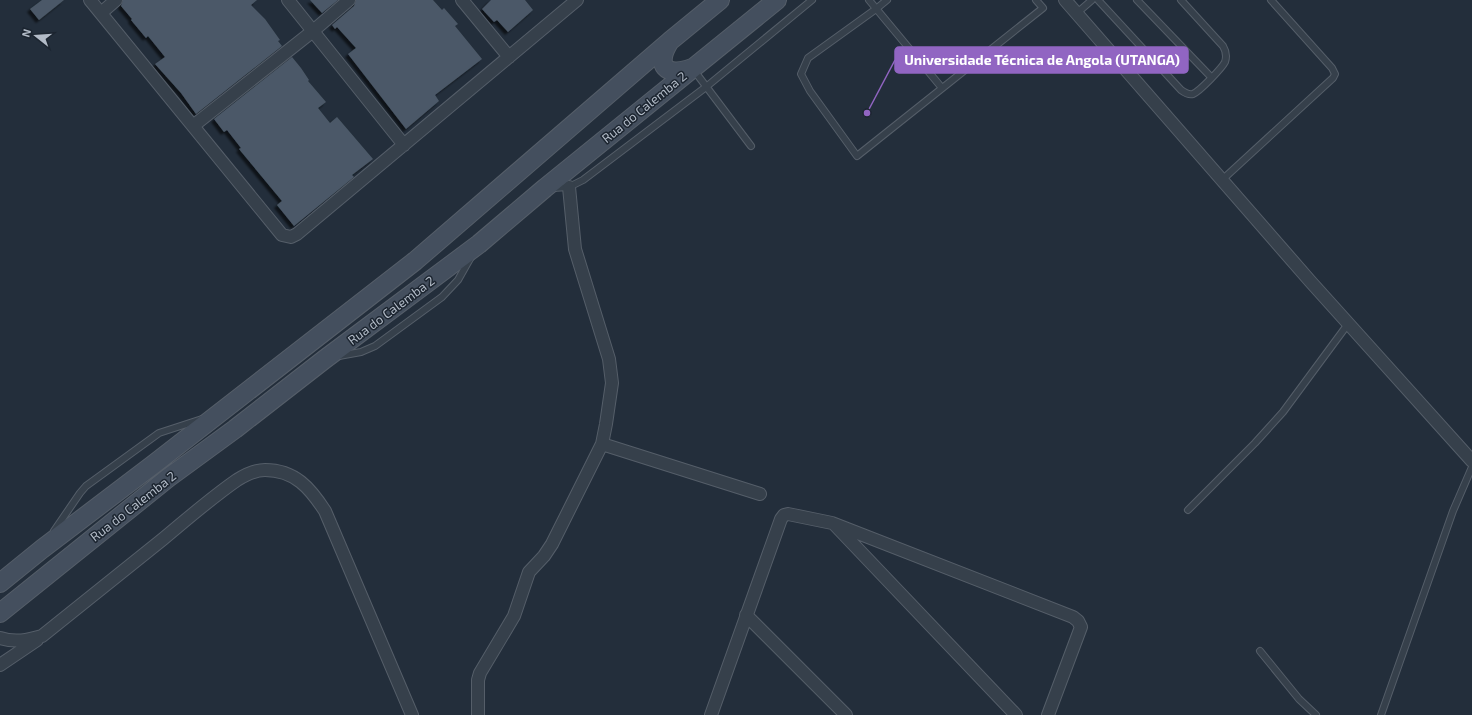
<svg xmlns="http://www.w3.org/2000/svg" width="1472" height="715" viewBox="0 0 1472 715" font-family="'Exo 2',sans-serif">
  <defs>
    <filter id="shadow"><feDropShadow dx="-3" dy="3" stdDeviation="1" flood-color="#0009"/></filter>
  </defs>
  <rect width="100%" height="100%" fill="#232e3b"/>
  <path fill="#4c5967" filter="url(#shadow)" d="M42 0H64L39 20 30 9Z
    M123 0H257L251 5 265 19 280 40 278 41 282 46 196 114 181 93 155 64 165 57 148 36 146 38 131 20 132 19 121 6Z
    M310 0H338L322 13Z
    M356 0H433L442 10 444 8 458 24 455 26 482 59 435 95 439 101 406 129 348 54 356 48 337 27 335 29 332 25 354 6Z
    M491 0H525L533 10 508 32 497 20 494 22 482 9Z
    M292 57 301 68 309 80 308 81 326 102 318 108 330 123 337 117 373 159 352 175 354 177 294 226 277 205 282 201 239 149 241 148 227 130 224 132 214 119Z"/>
  <g fill="none" stroke-linecap="round" stroke-linejoin="round">
    <g stroke="#555e69" stroke-width="8">
      <path id="lane" d="M869 0 942 88
        M887 0 876 9 808 58 801 74 810 91 857 156 1043 8 1036 0
        M1098 0 1181 90C1185 93 1189 95 1193 94 1200 91 1222 68 1225 62 1227 56 1226 51 1223 46L1181 0
        M1137 0 1211 77
        M1077 13 1092 0
        M693 69 751 146
        M1222 180 1333 78 1335 74 1332 68 1271 0
        M553 188 569 187 583 180 706 87 812 0
        M339 356 361 352 375 346 442 297 458 280 471 257
        M1188 510 1255 443 1283 412 1348 324
        M54 531 80 493 86 486 159 433 202 419
        M1260 651 1299 699 1316 715
        M1381 715 1453 511 1472 467"/>
    </g>
    <g stroke="#555e69" stroke-width="14">
      <path id="street" d="M90 0 282 235 291 237 297 234 577 0
        M288 0 404 145
        M462 0 509 57
        M1065 0 1310 281 1472 461
        M101 13 116 0
        M193 126 313 31 349 0
        M602 444 760 494
        M835 525 1016 715
        M746 615 846 715
        M0 638C15 643 28 640 42 636 82 604 123 571 163 539 187 519 211 498 237 480 245 475 256 470 265 470 295 470 310 488 325 511L412 715
        M0 665 37 640
        M478 715V680L480 673 514 616 529 572 544 556 552 544 602 444 606 424 612 383 609 359 575 249 569 187
        M711 715 781 519 784 515 788 514 832 523 1073 617 1078 621 1081 627 1048 715"/>
    </g>
    <g stroke="#555e69" stroke-width="20">
      <path id="secondary" d="M670 41C654 65 666 78 692 68
        M0 583 42 549 154 464 415 261 670 41 720 0
        M0 613 168 478 235 429 325 359 479 244 545 188 777 0"/>
    </g>
    <use href="#lane" stroke="#36404b" stroke-width="6"/>
    <use href="#street" stroke="#36404b" stroke-width="12"/>
    <use href="#secondary" stroke="#444f5e" stroke-width="18"/>
  </g>
  <g text-anchor="middle" stroke-width="3" stroke-linejoin="round" paint-order="stroke">
    <g font-size="13" fill="#b2bbc7" stroke="#1c2530">
      <text transform="translate(644 107) rotate(-39)" y="5">Rua do Calemba 2</text>
      <text transform="translate(391 310) rotate(-37)" y="5">Rua do Calemba 2</text>
      <text transform="translate(133 506) rotate(-38)" y="5">Rua do Calemba 2</text>
    </g>
  </g>
  <path fill="none" stroke="#9165c2" stroke-width="1.5" d="M867 113L895 60"/>
  <circle fill="#9165c2" stroke="#1c2530" stroke-width="1.5" cx="867" cy="113" r="4"/>
  <rect fill="#9165c2" stroke="#9165c2" stroke-width="1.5" x="895" y="47" width="293" height="26" rx="4"/>
  <g font-size="14" text-anchor="middle" font-weight="bold" fill="#fff">
    <text x="1042" y="65">Universidade Técnica de Angola (UTANGA)</text>
  </g>
  <g transform="translate(36 36) rotate(287)" stroke="#1c2530" stroke-width="3" paint-order="stroke">
  <path d="M0-3L7 15L0 10L-7 15Z" fill="#b2bbc7"/>
  <text y="-6" font-size="11" font-weight="bold" text-anchor="middle" fill="#b2bbc7">N</text>
  </g>
</svg>
